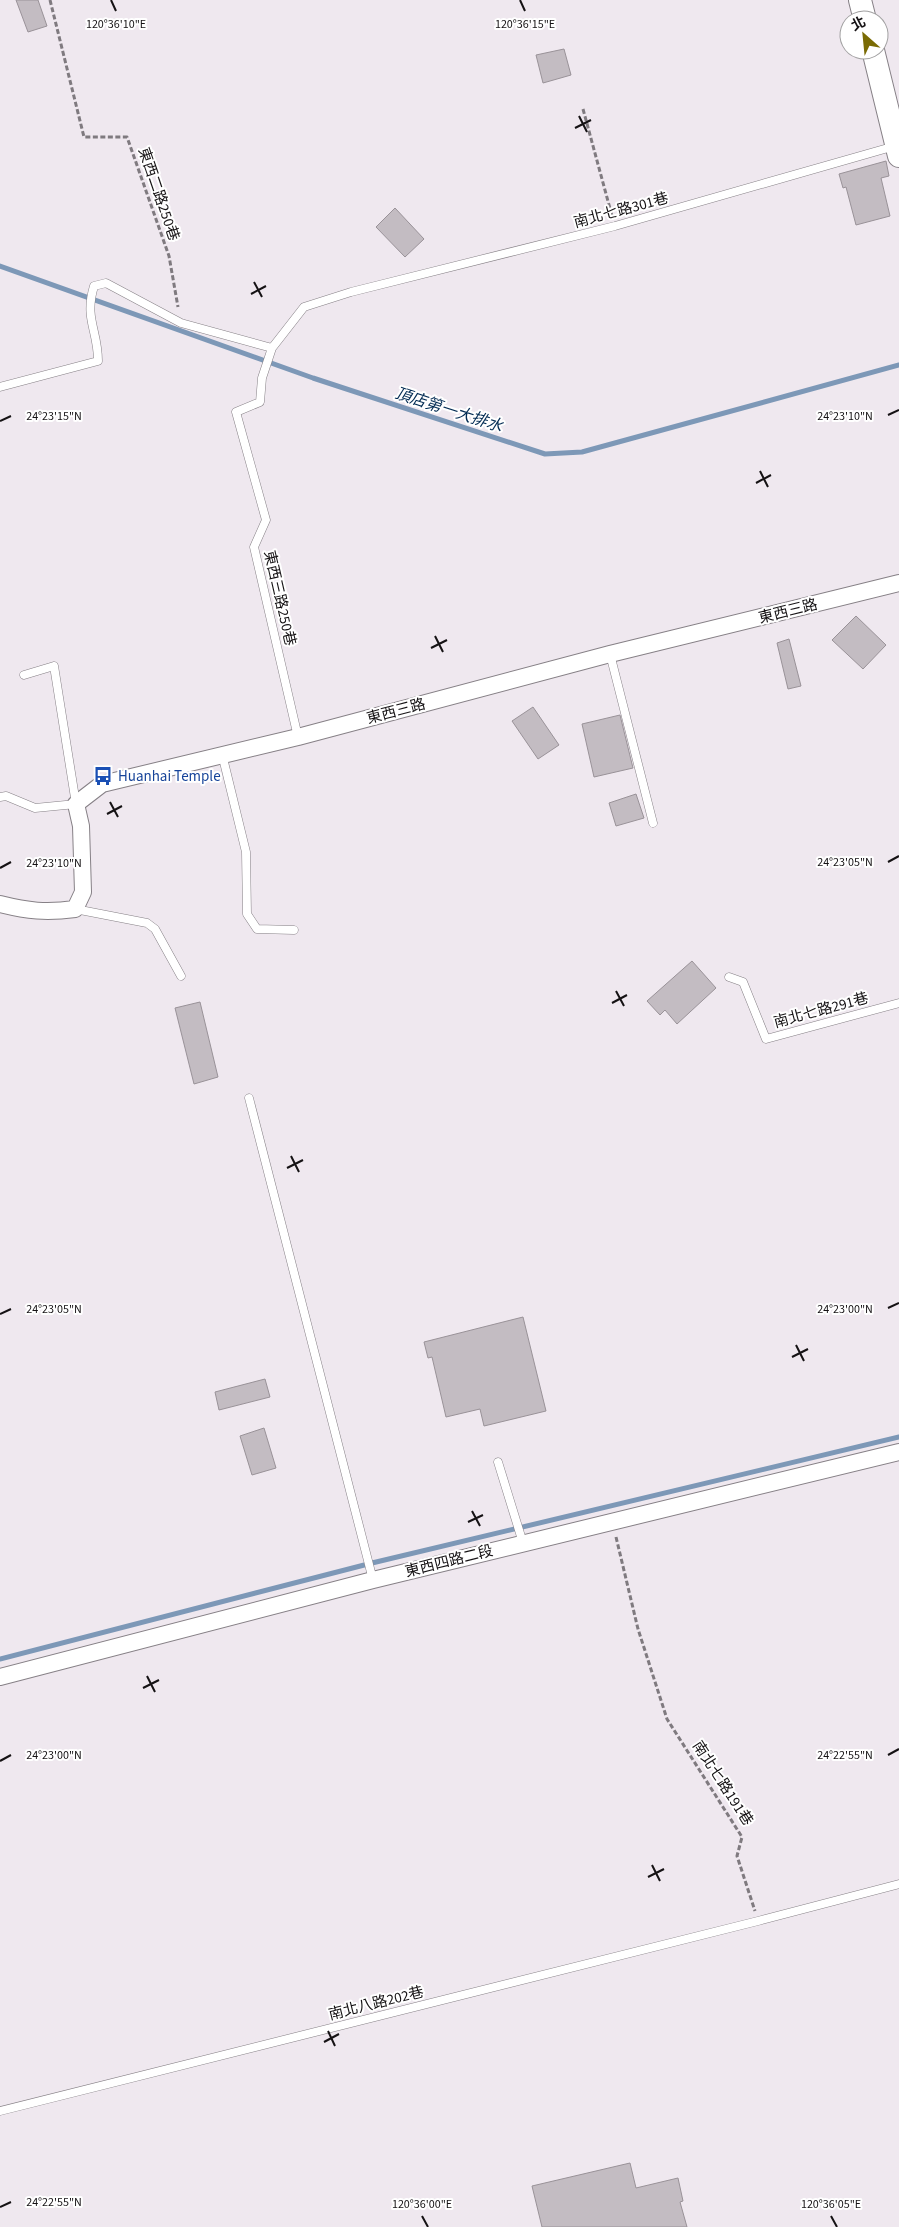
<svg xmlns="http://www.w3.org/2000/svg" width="899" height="2227" viewBox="0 0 899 2227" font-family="'Source Sans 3','Noto Sans TC',sans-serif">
  <rect width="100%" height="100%" fill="#efe8ef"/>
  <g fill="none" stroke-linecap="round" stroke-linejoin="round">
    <path stroke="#7d98b7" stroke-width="5" d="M0 266 313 378 545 454 582 452 899 365
      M0 1659 372 1563 899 1437"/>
  </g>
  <path fill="#c3bcc2" stroke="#999298" d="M16 0H38L47 26 28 32Z
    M564 49 571 75 543 83 536 55Z
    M886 161 889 176 881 178 890 216 856 225 846 187 843 188 839 174Z
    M395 208 424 239 405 257 376 227Z
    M856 616 886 645 863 669 832 640Z
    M789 639 801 686 788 689 777 643Z
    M533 707 559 745 538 759 512 721Z
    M620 715 633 768 594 777 582 724Z
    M636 794 644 818 616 826 609 803Z
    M692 961 716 988 677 1024 665 1010 660 1015 647 1001Z
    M200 1002 218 1077 194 1084 175 1008Z
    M523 1317 546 1411 484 1426 480 1409 446 1417 432 1357 428 1358 424 1342Z
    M265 1379 270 1397 219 1410 215 1392Z
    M264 1428 276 1468 252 1475 240 1436Z
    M630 2163 636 2188 678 2178 683 2201 680 2202 687 2227H542L532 2186Z"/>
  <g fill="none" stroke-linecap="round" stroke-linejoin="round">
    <g stroke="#868086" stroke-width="9">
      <path id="lane" d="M0 387 98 361C98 330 84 319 94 286L106 283 181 323 272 348
        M610 654 653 823
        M298 737 254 547 266 520 236 412 260 402 262 378 272 348 304 307 351 292 615 226 895 146
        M222 754 246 852 247 914 257 929 294 930
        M0 797 6 796 35 808 76 804 54 666 24 675
        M75 909 147 923 155 929 181 976
        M729 977 743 982 766 1039 899 1003
        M249 1098 373 1580
        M498 1462 523 1543
        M0 2111 758 1921 899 1884"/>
    </g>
    <g stroke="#868086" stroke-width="18">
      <path id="street" d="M0 904C28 911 46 913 75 909L83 892 81 826 76 804 102 784 298 737 610 654 899 583
        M0 1677 373 1580 899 1452"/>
    </g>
    <g stroke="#868086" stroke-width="24">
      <path id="secondary" d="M860 0 865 20
        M873 50 899 156"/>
    </g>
    <path stroke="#7f7a7f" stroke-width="3" stroke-dasharray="5 2.5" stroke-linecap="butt" d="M50 0 84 137H127L169 256 178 307
      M583 109 612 216
      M616 1537 638 1629 667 1719 742 1837 737 1856 755 1911"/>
    <use href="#lane" stroke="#fff" stroke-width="8"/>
    <use href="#street" stroke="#fff" stroke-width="16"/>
    <use href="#secondary" stroke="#fff" stroke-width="22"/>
  </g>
  <path fill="none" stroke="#151214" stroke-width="2" d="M111 0 116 11M520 0 525 11M579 116 587 132M575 128 591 120M254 282 262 297M251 294 266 286M888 415 899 410M0 421 11 416M760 471 768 487M756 483 771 475M435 636 443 652M431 648 447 640M110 802 118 817M107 814 122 806M888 862 899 856M0 868 11 862M616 991 624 1006M612 1003 627 995M291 1156 299 1172M287 1168 303 1160M888 1308 899 1303M0 1314 11 1309M796 1345 804 1361M792 1357 808 1349M472 1511 480 1526M468 1522 483 1515M147 1676 155 1692M143 1688 159 1680M888 1755 899 1749M0 1761 11 1755M652 1865 660 1881M648 1877 664 1869M328 2031 335 2046M324 2042 339 2034M0 2207 11 2202M422 2216 428 2227M831 2216 837 2227"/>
  <defs>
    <g id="bus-bare" transform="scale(1.5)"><path d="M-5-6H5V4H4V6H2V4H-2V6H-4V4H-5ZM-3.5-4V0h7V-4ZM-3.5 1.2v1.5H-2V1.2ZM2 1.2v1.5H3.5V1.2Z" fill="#1a4fb4" stroke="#fff" stroke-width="2.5" paint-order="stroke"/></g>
  </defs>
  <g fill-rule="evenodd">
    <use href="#bus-bare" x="103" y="776"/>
  </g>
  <g text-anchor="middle" stroke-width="4" stroke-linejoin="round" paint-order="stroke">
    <g font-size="15" fill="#151214" stroke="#fff">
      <text transform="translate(159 194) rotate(71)" y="5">東西二路250巷</text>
      <text transform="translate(621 210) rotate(-15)" y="5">南北七路301巷</text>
      <text transform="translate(280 598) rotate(77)" y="5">東西三路250巷</text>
      <text transform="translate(788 611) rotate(-14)" y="5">東西三路</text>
      <text transform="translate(396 711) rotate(-15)" y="5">東西三路</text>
      <text transform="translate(821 1010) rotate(-15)" y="5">南北七路291巷</text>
      <text transform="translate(449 1561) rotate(-14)" y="5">東西四路二段</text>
      <text transform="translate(723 1783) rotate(57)" y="5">南北七路191巷</text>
      <text transform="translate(376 2003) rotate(-14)" y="5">南北八路202巷</text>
    </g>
    <g font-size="15" fill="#164399" stroke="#fff" text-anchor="start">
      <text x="118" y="781">Huanhai Temple</text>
    </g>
    <g font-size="16" font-style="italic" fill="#002a52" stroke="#fff">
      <text transform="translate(449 409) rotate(18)" y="6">頂店第一大排水</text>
    </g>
  </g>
  <g font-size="12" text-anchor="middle" fill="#151214" stroke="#fff" stroke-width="4" stroke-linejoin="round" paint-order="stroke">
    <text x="116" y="28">120°36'10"E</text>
    <text x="525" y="28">120°36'15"E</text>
    <text x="845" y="420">24°23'10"N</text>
    <text x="54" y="420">24°23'15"N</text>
    <text x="845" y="866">24°23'05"N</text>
    <text x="54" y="867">24°23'10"N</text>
    <text x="845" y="1313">24°23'00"N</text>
    <text x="54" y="1313">24°23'05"N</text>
    <text x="845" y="1759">24°22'55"N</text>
    <text x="54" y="1759">24°23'00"N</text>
    <text x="54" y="2206">24°22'55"N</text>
    <text x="422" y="2208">120°36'00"E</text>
    <text x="831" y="2208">120°36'05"E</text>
  </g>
  <g transform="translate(864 35) rotate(333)"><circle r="24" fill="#ffffff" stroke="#a1a0a1"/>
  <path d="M0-4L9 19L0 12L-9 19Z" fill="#7a6b04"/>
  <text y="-8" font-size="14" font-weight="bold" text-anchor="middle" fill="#151214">北</text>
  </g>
</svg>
